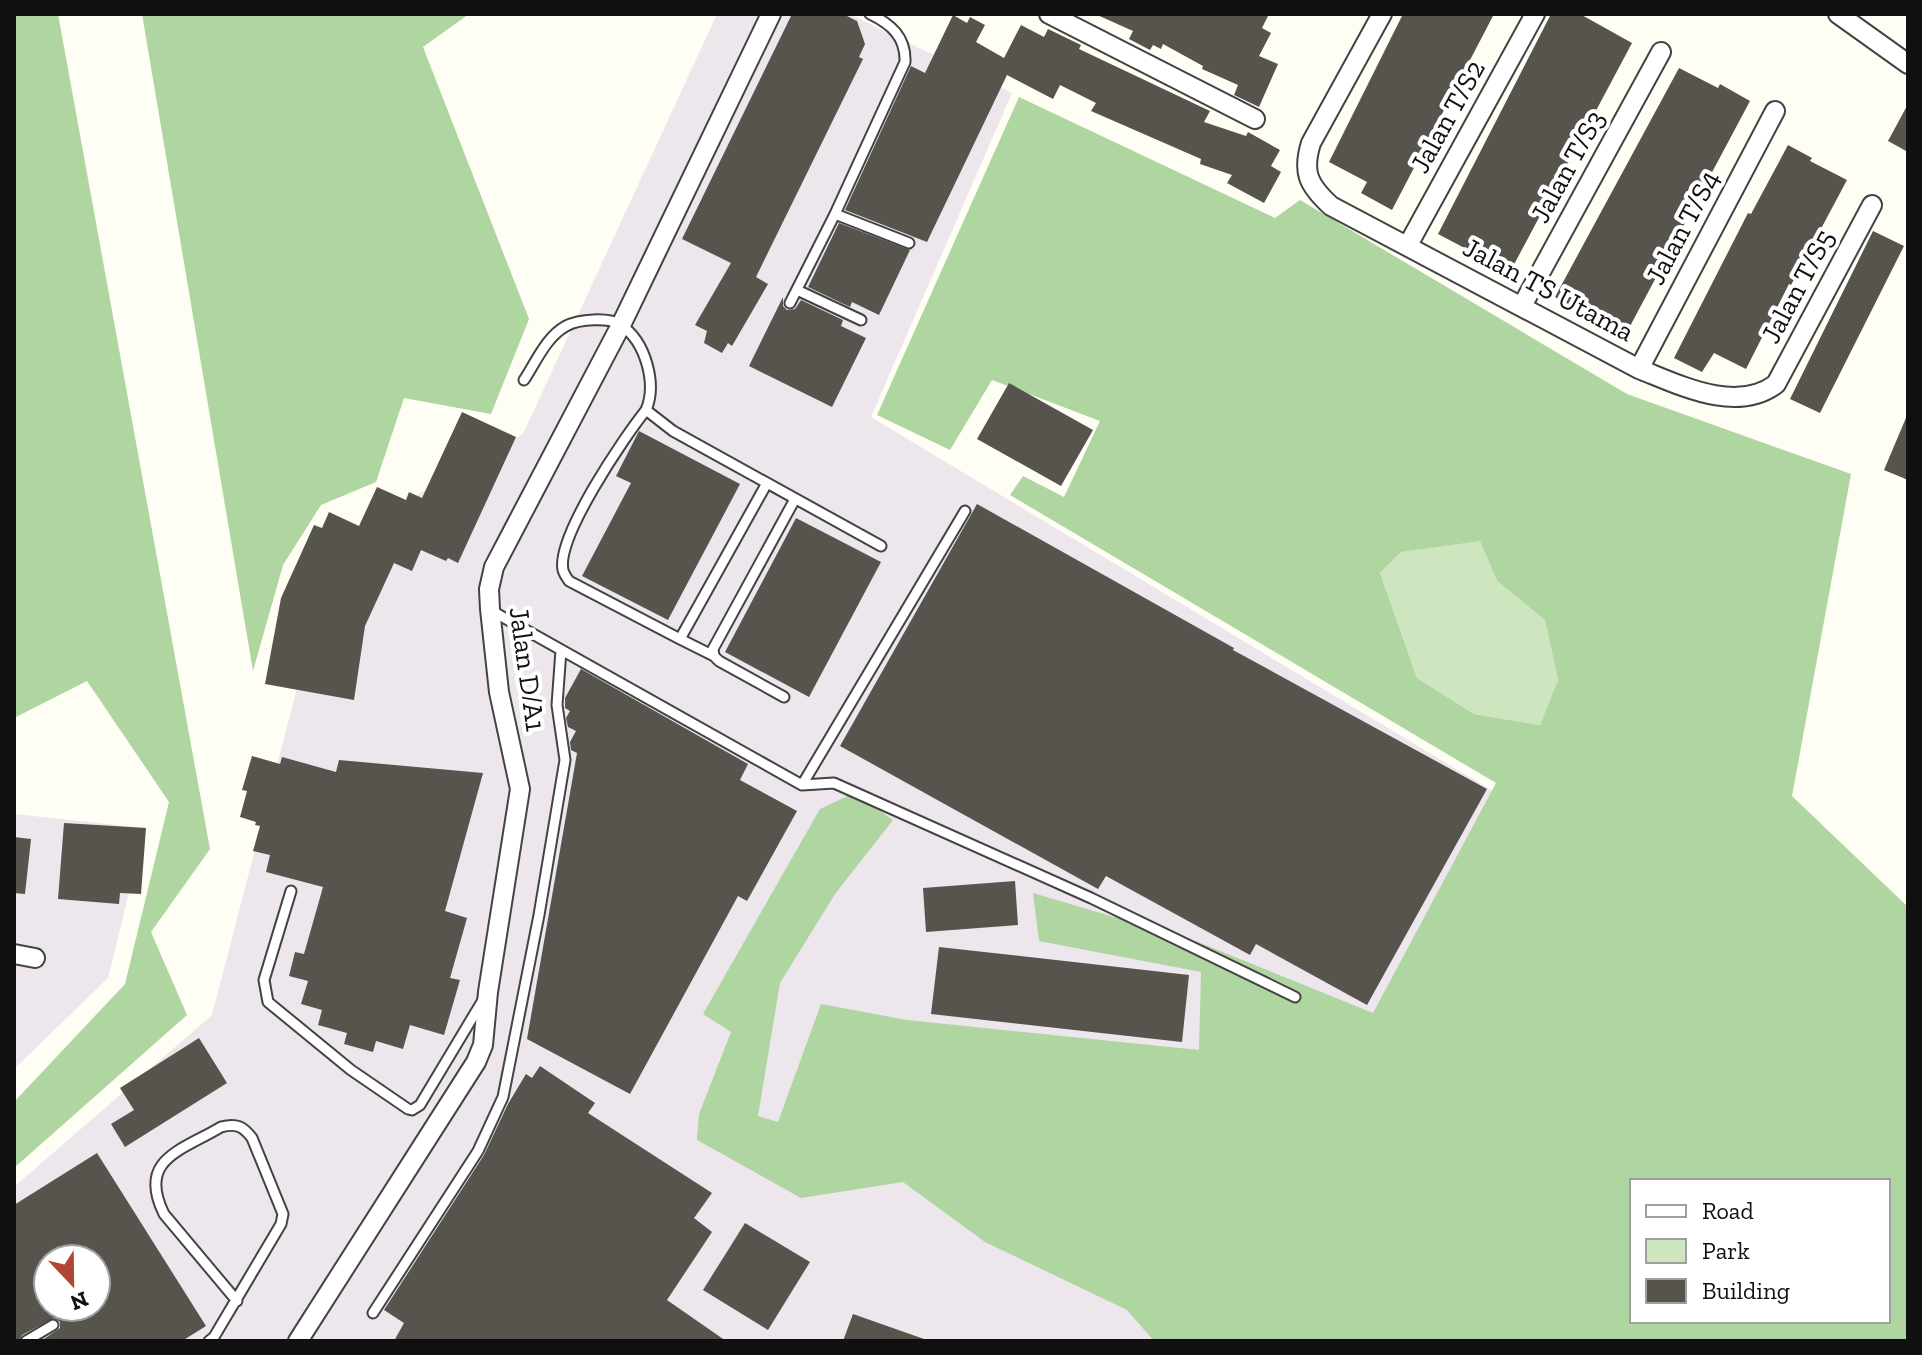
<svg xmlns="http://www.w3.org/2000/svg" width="1922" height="1355" viewBox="0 0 1922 1355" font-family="'Zilla Slab',serif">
  <rect width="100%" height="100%" fill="#fefef4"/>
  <path fill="#ede6ed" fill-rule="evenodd" d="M717 14H849L1012 93 871 417 1536 817 1262 1341H14V1187L212 1015 335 542 523 434ZM48 1259H96V1307H48Z
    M14 814 145 828 108 978 14 1069Z"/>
  <path fill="#cde6c0" d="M1480 540 1497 581 1545 620 1558 680 1540 725 1474 714 1417 678 1380 573 1401 552Z"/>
  <path fill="#afd5a1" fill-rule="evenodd" d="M14 14H58L210 849 151 932 187 1015 14 1168V1102L125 984 169 802 87 681 14 718Z
    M142 14H469L423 47 529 319 491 414 404 398 376 482 321 505 283 565 253 671Z
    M1019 97 1275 218 1300 200 1627 394 1851 474 1792 796 1908 907V1341H1154L1127 1310 985 1242 903 1182 801 1198 697 1140 699 1114 731 1032 703 1014 820 809 854 793 893 820 835 894 780 983 758 1116 778 1122 821 1004 907 1020 1199 1050 1201 972 1039 941 1033 893 1198 942 1373 1013 1496 783 1010 495 1023 476 1064 497 1100 421 992 380 950 450 877 415ZM1480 541 1497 581 1545 620 1558 680 1540 725 1474 714 1417 678 1380 573 1401 552ZM1632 1181H1888V1321H1632Z"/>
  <path fill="#57534d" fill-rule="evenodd" d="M792 14H843L857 21 865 44 859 57 863 59 756 277 768 284 732 346 728 343 722 353 704 343 707 331 695 325 731 263 682 239Z
    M1095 14H1269L1262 28 1271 33 1259 56 1278 64 1259 107 1234 95 1238 85 1202 69 1203 66 1163 44 1161 49 1153 45 1150 50 1129 39 1133 31Z
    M1403 14H1494L1392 210 1361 193 1367 182 1329 162Z
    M1551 14H1580L1632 43 1510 272 1438 234Z
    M953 15 967 23 970 17 985 25 976 42 1004 58 1021 25 1044 37 1048 29 1081 45 1079 49 1210 111 1204 122 1246 136 1248 132 1280 150 1271 166 1281 172 1264 203 1227 183 1232 175 1200 164 1201 159 1091 111 1096 103 1060 85 1053 99 1007 75 927 242 845 210 911 66 925 73Z
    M1679 68 1718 88 1720 84 1750 101 1628 330 1588 310 1586 314 1555 297Z
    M1908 104V152L1888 141Z
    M1788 145 1812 158 1810 161 1847 180 1791 285 1789 284 1746 369 1714 353 1702 372 1674 358 1748 213 1751 214Z
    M839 223 910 250 879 315 852 302 850 307 808 287Z
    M1873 231 1904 246 1820 413 1790 399Z
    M783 297V306L787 310 795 309 801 300 843 320 841 326 866 338 832 407 749 366Z
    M1009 383 1093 430 1061 486 977 439Z
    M462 412 516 437 458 563 448 558 446 561 421 550 412 571 394 563 365 626 354 700 265 684 281 598 314 525 322 528 329 512 359 526 377 487 406 500 409 492 422 498Z
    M1908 413V480L1884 470Z
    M639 431 740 484 668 620 582 576 631 483 616 476Z
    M977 504 1234 648 1233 650 1487 789 1367 1005 1256 944 1250 955 1106 876 1098 889 840 746Z
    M796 518 881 562 809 697 725 652Z
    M581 669 748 764 740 780 797 811 747 901 738 896 630 1094 527 1039 577 753 571 750 570 742 576 731 568 727 566 718 570 711 565 708V698Z
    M252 756 280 764 282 757 336 772 339 760 483 773 445 911 467 918 450 978 460 980 444 1035 410 1025 403 1049 376 1041 373 1052 344 1044 347 1033 318 1025 322 1010 301 1004 308 981 289 976 295 952 304 954 323 887 266 872 270 855 253 851 260 826 255 825 256 822 240 817 247 791 242 790Z
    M64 823 146 828 141 894 120 893 119 904 58 899Z
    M14 837 31 839 25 894 14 893Z
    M1015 881 1018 925 926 932 923 888Z
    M939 947 1189 975 1182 1042 931 1014Z
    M199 1038 227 1083 125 1147 111 1124 134 1110 120 1088Z
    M540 1066 595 1103 588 1113 712 1193 694 1218 712 1232 667 1300 726 1341H394L404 1323 384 1310 484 1155 508 1104 526 1074 532 1078Z
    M97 1153 206 1326 182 1341H41L60 1328V1322L54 1318 22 1335 19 1341H14V1205ZM48 1259H96V1307H48Z
    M745 1223 810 1262 768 1330 703 1290Z
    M853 1314 924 1339 923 1341H843Z"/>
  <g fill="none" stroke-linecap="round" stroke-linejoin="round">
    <g stroke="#434343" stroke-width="13">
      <path id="service" d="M835 214 909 243
        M797 290 861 320
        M790 303 835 214 905 62C906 37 891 24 870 14
        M524 380C536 362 546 337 566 326 579 319 609 317 621 325 646 342 657 384 646 410L673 431 881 546
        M646 410C625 436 556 537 563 570 564 574 567 578 569 581L680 639
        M492 611 802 785 834 783 1091 898 1295 997
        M714 656 680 639 767 483
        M784 697 719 661 714 656 713 649 795 499
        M802 785 965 511
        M291 891 264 980 268 1002 351 1070 408 1109 412 1110 420 1105 483 1000
        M373 1313 478 1151 503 1097 539 915 565 760 557 705 561 650
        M26 1341 53 1325
        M209 1341 214 1337 281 1224 283 1214 252 1138C243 1126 236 1123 221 1127 181 1151 137 1159 164 1214L237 1301"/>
    </g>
    <g stroke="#434343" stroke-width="22">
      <path id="minor" d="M1049 14 1255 119
        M1382 14 1311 143C1302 172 1308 185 1331 206L1639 369C1680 385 1736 414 1776 384L1872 205
        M1838 14 1908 64
        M1408 245 1535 14
        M1522 306 1661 52
        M1639 369 1775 111
        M14 954 35 958
        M298 1341 476 1062 483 1045 488 992 520 789 499 692 490 609 489 589 494 567 621 325 771 14"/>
    </g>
    <use href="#service" stroke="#fff" stroke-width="9"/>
    <use href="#minor" stroke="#fff" stroke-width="18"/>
  </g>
  <g text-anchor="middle" stroke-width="8" stroke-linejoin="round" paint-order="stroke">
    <g font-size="28" fill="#101010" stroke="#fff">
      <text transform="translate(1447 116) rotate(-61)" y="10">Jalan T/S2</text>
      <text transform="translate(1567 166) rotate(-61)" y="10">Jalan T/S3</text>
      <text transform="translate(1682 227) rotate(-62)" y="10">Jalan T/S4</text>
      <text transform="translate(1797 286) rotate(-62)" y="10">Jalan T/S5</text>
      <text transform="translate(1549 289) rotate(28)" y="10">Jalan TS Utama</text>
      <text transform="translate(528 669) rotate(82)" y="10">Jalan D/A1</text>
    </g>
  </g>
  <rect width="1922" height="1355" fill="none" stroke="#101010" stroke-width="32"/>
  <rect x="1630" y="1179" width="260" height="144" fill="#ffffff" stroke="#9f9f9f" stroke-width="2"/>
  <rect x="1646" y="1205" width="40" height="12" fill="#ffffff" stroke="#9f9f9f" stroke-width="2"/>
  <text x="1702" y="1219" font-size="24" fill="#101010">Road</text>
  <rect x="1646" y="1239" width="40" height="24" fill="#cde6c0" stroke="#9f9f9f" stroke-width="2"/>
  <text x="1702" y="1259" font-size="24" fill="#101010">Park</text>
  <rect x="1646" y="1279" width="40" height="24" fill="#57534d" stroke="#9f9f9f" stroke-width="2"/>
  <text x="1702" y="1299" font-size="24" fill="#101010">Building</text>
  <g transform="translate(72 1283) rotate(158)"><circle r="38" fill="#ffffff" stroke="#9f9f9f" stroke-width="2"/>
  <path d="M0-6L14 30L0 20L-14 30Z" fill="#b24636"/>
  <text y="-12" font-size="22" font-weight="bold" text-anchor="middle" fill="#101010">N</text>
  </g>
</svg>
